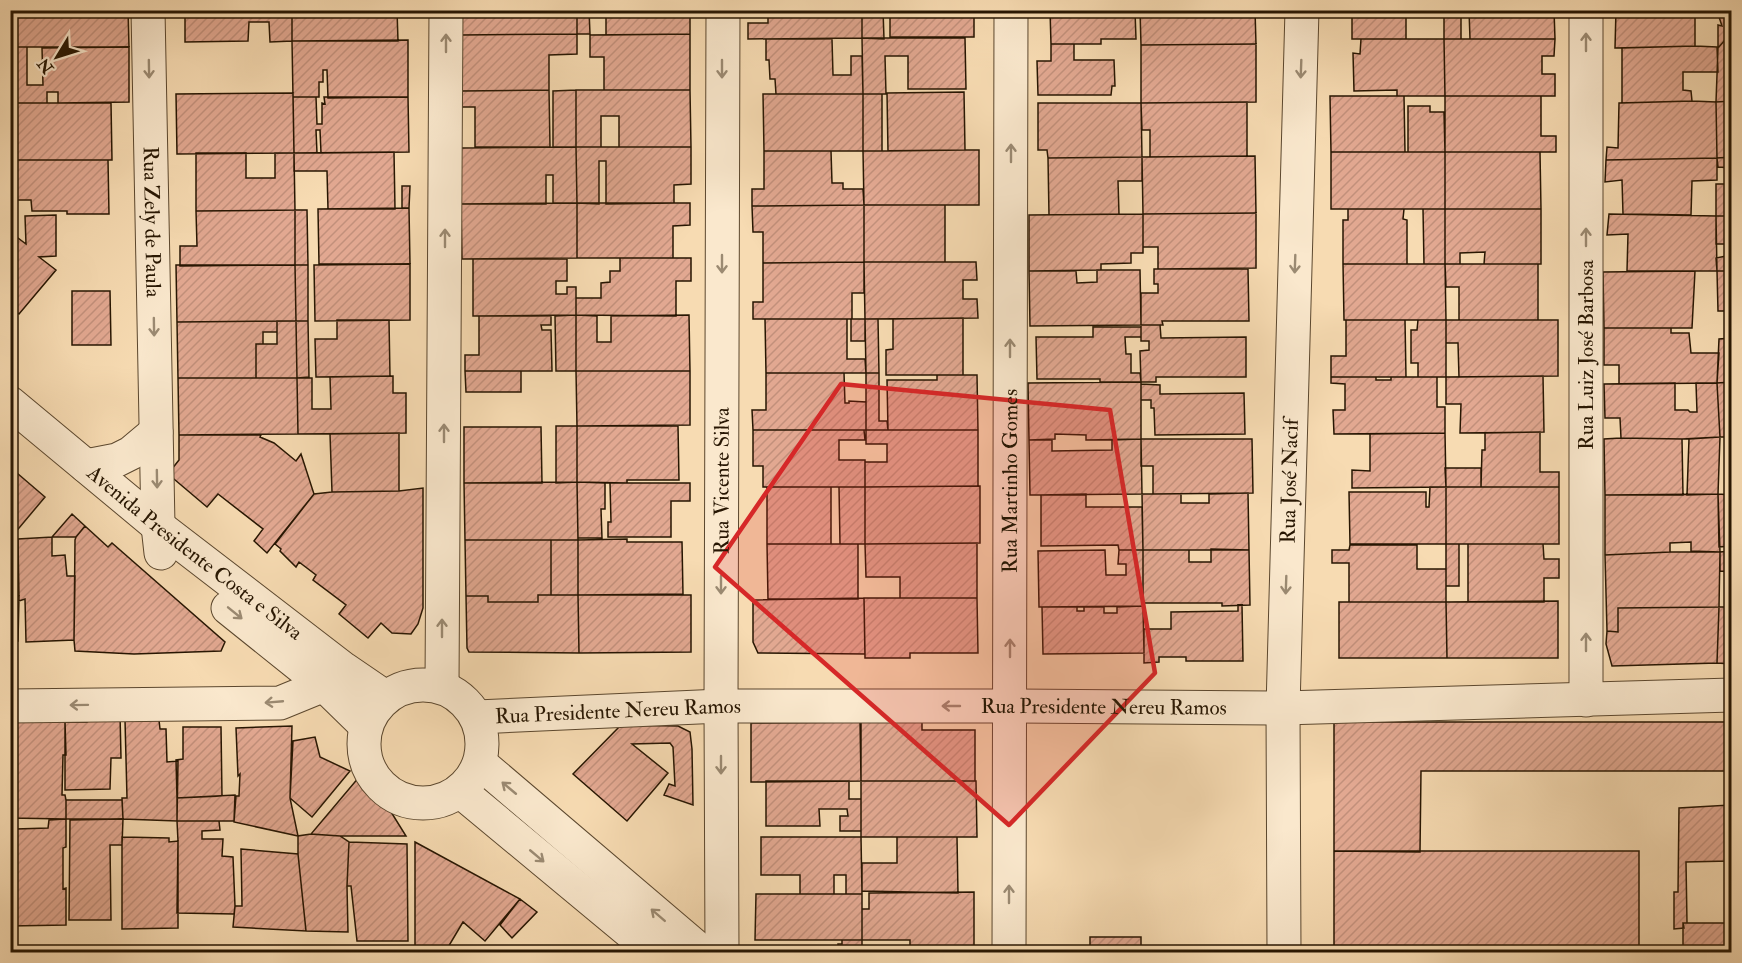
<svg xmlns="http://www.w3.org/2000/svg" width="1742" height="963" viewBox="0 0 1742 963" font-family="'IM FELL Double Pica',serif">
  <defs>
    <pattern id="building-hatch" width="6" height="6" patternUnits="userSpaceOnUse" patternTransform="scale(1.5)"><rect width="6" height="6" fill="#e2a891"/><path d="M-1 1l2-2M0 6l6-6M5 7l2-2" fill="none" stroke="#c2907b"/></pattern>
  </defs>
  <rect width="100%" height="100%" fill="#f7dbb2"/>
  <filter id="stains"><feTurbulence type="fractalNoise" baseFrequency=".00333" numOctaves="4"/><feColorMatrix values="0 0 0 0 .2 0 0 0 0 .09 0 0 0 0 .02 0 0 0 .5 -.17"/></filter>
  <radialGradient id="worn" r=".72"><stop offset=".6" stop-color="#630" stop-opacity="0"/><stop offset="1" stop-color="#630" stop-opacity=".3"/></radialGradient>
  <path fill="url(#building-hatch)" stroke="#271602" stroke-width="1.5" d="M11 10H128L129 47H11Z
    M185 10H292V41L270 42 269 22H249L248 41 185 42Z
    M292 10H397L398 41H292Z
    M461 10H577V34L462 35Z
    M577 10H589L590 34H577Z
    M606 10H690V34L606 35Z
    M768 10H862V38L748 39V23H768Z
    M862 10H883L884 39 862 38Z
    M890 10H974V37H890Z
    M1050 10H1138L1135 11 1136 39H1101V44H1051Z
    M1140 10H1255L1256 44 1141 45Z
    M1352 10H1406V39H1352Z
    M1444 10H1461V39H1444Z
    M1469 10H1554L1555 39H1470Z
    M1616 10H1695V46L1615 48Z
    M1718 10H1732V32L1718 48V25L1722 26 1719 17 1723 13Z
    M1732 32V101L1716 102 1718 48Z
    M577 34V54L549 55V90L462 91V35Z
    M690 34V90H604V57H590V35Z
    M862 38H965L966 89H908V56H885L886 94H863Z
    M766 39H832L833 75H851V56H862L863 94H776L775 79H770L769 60H766Z
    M1361 39H1444L1445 96H1397V90L1354 91 1353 53 1360 54Z
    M1444 39H1555L1554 56H1542V74H1555V96H1445Z
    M408 40V97L328 98 327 70H323V82H319V97H293L292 41Z
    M1051 44H1074V60H1114L1115 86H1112L1111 95H1038L1037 61H1051Z
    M1256 44V102L1141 103V45Z
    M1695 46 1717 47 1718 72H1683V90L1691 91 1692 101 1622 103V48Z
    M11 47H27V85H43L42 48 129 47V102L58 103V92H47V103H11Z
    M549 90 550 147H475V107H462V91Z
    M576 90V147H553V91Z
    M576 90H690L691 147H619V116H601V147H576Z
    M964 92 965 150 888 151 887 93Z
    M293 93 294 153 177 154 176 94Z
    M763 94H863V151H764Z
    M863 94H882V151H863Z
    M1330 96H1404L1405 152H1331Z
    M1445 96H1541V136H1556V152H1445Z
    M293 97H316L317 124H322V103L325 104 324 97H408L409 152 321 153 320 130H316L317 153H294Z
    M1692 101 1716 102 1717 158 1606 160 1607 147 1618 148 1619 103Z
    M1732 101V157L1717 158 1716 102Z
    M1247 102V156L1150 157V130H1142L1141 103Z
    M11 103H111L112 160H12Z
    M1038 103H1141L1142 157 1048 158 1047 150H1038Z
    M1408 106H1430V112H1444L1445 152H1408Z
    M576 147H691V184L674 185V203L606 204V161H599V204L577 203Z
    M576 147 577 203H553V175H546V204H461V148Z
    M965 150H979V205H864L863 151Z
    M764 151H831L832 183H843V189H863L864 205 752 206V189H764Z
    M394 152 395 209H328L327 171H294V153Z
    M1331 152H1445V209H1331Z
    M1445 152H1540L1541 209H1445Z
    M196 153H246V178H275V153H294L295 210 196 211Z
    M1255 156 1256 213 1143 214 1142 157Z
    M1142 157V181H1118L1119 214 1049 215 1048 158Z
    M1732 157V168L1718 167 1717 158Z
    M1717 158V180L1692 181 1691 215 1623 214 1622 180 1605 182 1606 160Z
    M10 160H12L13 217H10Z
    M12 160H108L109 214H67V211H32L31 200H13Z
    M1732 174V216H1716V184H1730Z
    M402 186H410L409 208H402Z
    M577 203V258L462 259 461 204Z
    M577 203H690V225L673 226V258H577Z
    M864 205H945V262H864Z
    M864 205V262L763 263V232H753L752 206Z
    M409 208 410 264H319L318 209Z
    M1348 209H1404L1403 219 1407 220V264H1343V220H1348Z
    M1423 209H1445V264H1424Z
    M1445 209H1541V264H1484L1485 252 1460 253V264H1445Z
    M295 210V265L180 266V246H197L196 211Z
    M295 210H307L308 265H295Z
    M1256 213V268L1158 269V247H1143V214Z
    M1143 214V253H1131V263L1101 264V270L1029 271V215Z
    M1609 214 1716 216 1717 271H1627L1628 234 1607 235Z
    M56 215V256L39 257 56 270 19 314 10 307V232L26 244 25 216Z
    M1716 216H1732V244H1716Z
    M1726 256 1725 261 1732 260V271H1717L1716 258Z
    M620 258H691V281H676V316L576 315V298H601V283L610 282V271H620Z
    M473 259H567V281H556V294H567V287H576V315L473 316Z
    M864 262H976L977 280H963V299H977L978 318 865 319Z
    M864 262V293H852V319H753V302H763V263Z
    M410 264V320L315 321 314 265Z
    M1343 264H1445L1446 320H1344Z
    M1445 264H1538V320H1459V287H1446Z
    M176 265H295L296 321 177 322Z
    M295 265H308V321H296Z
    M1154 269H1248L1249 321H1162L1163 325H1141V293H1158V284H1154Z
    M1097 270H1140L1141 325 1030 326 1029 271H1076L1077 283 1097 282Z
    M1695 271 1692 328H1604L1603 272Z
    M1717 271H1732V311H1718Z
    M72 291H110L111 345H72Z
    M576 315V371H556L555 316Z
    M576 315 597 316V342H611V316L689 315 690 371H576Z
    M479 316H551V325H541L542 330H551L552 371H465V355H479Z
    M963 318V375H886V350L893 349V319Z
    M765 319H847V359H865L866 373H766Z
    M851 319H865V341H851Z
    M865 319H878L879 373H866Z
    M337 320H389L390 376 316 377 315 339H337Z
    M1346 320H1405L1406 377H1331V356H1346Z
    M1418 320H1446V377H1418V363H1411V330H1417Z
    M1446 320H1558V376L1459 377 1458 343H1446Z
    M277 321H296L297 378H256V344H277Z
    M277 321V332H263V344H256V378H178L177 322Z
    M296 321H308L309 377 297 378Z
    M1141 325H1160L1161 338 1246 337V377H1156V382H1141L1140 351 1149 350V341H1141Z
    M1093 327H1141V337H1125L1126 354H1131V373H1140L1141 382H1100V379H1037L1036 337H1093Z
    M1604 328H1671V333H1689L1691 353H1719L1717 383 1619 384V365H1604Z
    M1732 338V382L1717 383 1719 339Z
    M465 371H521V392H466Z
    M576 371H690V425L577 426Z
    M766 373H844L845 403H849V401L866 402V430H753L752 410H766Z
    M866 373H879V421H887L888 430H866Z
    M937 375H977L978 430H888L887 380H937Z
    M393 376V393H406V433L298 434 297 378H312V409H331L330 377Z
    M1543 376 1544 432 1460 433 1461 404H1446V377Z
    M1331 377H1376V380H1391V377H1437V407H1445V433L1334 434 1333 410H1345V384L1331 383Z
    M178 378H297L298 434 179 435Z
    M1141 382V439L1086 440V435L1055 434V439L1029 440 1028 383Z
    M1732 382V437H1720L1717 383Z
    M1675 383V410H1688L1690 412H1697L1696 383H1717L1720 437 1682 439 1621 438 1620 418H1605L1604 384Z
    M1141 384 1160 385V394L1244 393 1245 434 1155 435 1154 408H1151V400H1141Z
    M556 426H577V482L556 483Z
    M577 426H678L679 480H627V483L577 482Z
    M464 427H541L542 483H464Z
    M753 430H864L865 440H839V460H865V487H763V466H753Z
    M866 430H978V486L865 487V462H887V444H866Z
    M1540 432V472H1559V487H1481L1482 450H1485V433Z
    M399 433V491L332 492 330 434Z
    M1445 433 1446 487 1352 488V470L1370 471V434Z
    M179 435H261L260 437 274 443 296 461 301 454 314 494 267 553 254 541 263 529 218 494 207 507 168 474 179 460Z
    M1720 437 1718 494 1687 495 1689 439Z
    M1621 438 1682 439 1683 495H1605L1604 439Z
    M1141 439 1142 494 1030 495 1029 440H1052V451L1112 450V440Z
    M1141 439H1252L1253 493 1153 494V466H1141Z
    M1445 468H1481V487H1446Z
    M17 473 45 497 14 534 10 531V480Z
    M577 482 578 540H465L464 483Z
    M577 482 605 483V509H601L602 538H578Z
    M610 483H690V501H671V537H608V522H611Z
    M980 486V543L865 544V487Z
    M767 487H831V544H767Z
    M839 487H865V544H840Z
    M1430 487H1446V544H1350L1349 492H1426V507H1429Z
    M1446 487H1559V544H1446Z
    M423 488V608L418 624 411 634 392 633 381 623 368 638 339 614 346 605 313 580 316 575 299 562 296 567 280 551 281 549 275 544 314 494 332 492 399 491Z
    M1248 493 1249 550H1143L1142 494H1181V503H1209V494Z
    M1086 494V507H1142L1143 550H1119L1118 545 1041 546V495Z
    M1718 494 1732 495V546L1719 547Z
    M1718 494 1720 552 1691 551V542L1670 543V552L1605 555V495Z
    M72 514 85 526 76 537H52Z
    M85 526 108 547 112 543 225 642 221 651 134 654 75 651 74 640 75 540 76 537Z
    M52 537V556L65 555 67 576H75L74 640 26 642 25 599 19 601 18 539Z
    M627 539V542H682L683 594 578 595V540Z
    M465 540H551V595H538V602H488V596H466Z
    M551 540H578V595H551Z
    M977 543V598H900V577H866L865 544Z
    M767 544H858V599H768Z
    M1446 544H1459V586H1446Z
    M1468 544H1543L1544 559H1559V578H1544V602H1468Z
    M1350 545H1417V569H1446V602H1349V563H1332V550H1349Z
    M1211 549 1249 550 1250 605 1222 606V603H1143V550H1189V562H1211Z
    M1105 550 1106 575H1126V564H1118L1119 550H1143V606L1039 607 1038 551Z
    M1732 551V572L1720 571V552Z
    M1670 552H1720L1719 607 1618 608V632L1607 631 1605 555Z
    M538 595H578L579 653 469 652 467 648 466 596H488V602H538Z
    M578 595H691V652L579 653Z
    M19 596 18 641H10V597Z
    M864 598H977L978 653H910V658H865Z
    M864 598 865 654 758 653 753 642V600Z
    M1558 601V658H1447L1446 602Z
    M1339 602H1446L1447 658H1339Z
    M1238 605H1242L1243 661H1186V657H1159V662L1144 663V629H1171V612L1238 611Z
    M1143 606 1144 653 1043 654 1042 607H1077V611H1084V607H1104V613H1117V607Z
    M1719 607H1732V664L1717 663Z
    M1719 607 1717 663 1612 666 1606 644 1607 631 1618 632V608Z
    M10 712 65 722 66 755H63L62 795H65L66 800V819L10 818V795L15 794 12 768H10Z
    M87 714H120L121 758H111L110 789 65 790V722H87Z
    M860 719H922V730H975V781H861Z
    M125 720H159L160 729H166L167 762 178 761 177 821 123 819 122 798H127Z
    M861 722V781L751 782V723Z
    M1334 722H1732V771H1421L1420 852 1334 851Z
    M621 725 678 726 690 732 692 749 693 805 664 795 669 784 675 786 673 747 670 743 632 744 668 773 627 821 573 774Z
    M292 726 290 798 298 836 234 822 236 796H239L240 774 238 776 236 728Z
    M183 727H221L222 796 177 798 176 760 183 759Z
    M315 737 320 757 350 771 312 817 290 798 293 741Z
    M365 770 406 836H340L311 834Z
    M766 781H849V799H861V831H840V816H848L847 809H819L820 826H766Z
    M861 781H976L977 837H861Z
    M235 795 234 821H177V798Z
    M66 800H122L123 819H66Z
    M1730 805 1729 861 1686 862 1687 923H1683L1684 928 1674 929V892H1678L1679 808Z
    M1730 805H1732V861H1729Z
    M66 819V847L63 848V889L66 888V925L10 926V902H13V865L10 866V838H17L16 829 48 828 49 820Z
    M123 819 122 845H110L111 920H69L70 820Z
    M177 821H219L220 830 202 831V839H223L222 856 233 857 235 906 234 914 177 913 178 841Z
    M311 834 340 836 349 842 347 886 348 932 306 931 298 854V836Z
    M122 837 169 838V842L178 841V928L122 929Z
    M761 837H861L862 894H846V875H834V894H800V875H761Z
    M897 837H957L958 893 862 891V863H897Z
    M349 842 407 844 408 941H357L351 886H347Z
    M415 842 520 899 485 941 463 922 447 949 415 948Z
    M241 849 298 854 306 931 233 927 235 906H242Z
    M1334 851H1639V952H1334Z
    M974 892V950H910V940H862V909H869V893Z
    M756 894H862V940H755Z
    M520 899 537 912 512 938 500 925Z
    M1683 923H1732V952H1683Z
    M1090 937H1141V952H1090Z
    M842 940H862V952H838V944H842Z
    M870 950H974V952H870Z"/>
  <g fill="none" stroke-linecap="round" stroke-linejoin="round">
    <g stroke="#5b472e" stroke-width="35">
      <g id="minor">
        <path id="s1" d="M148 10 158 526 161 553"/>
        <path id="s2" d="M10 403 158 526 344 669 385 697"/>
        <path d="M86 466 117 460 131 453 156 432"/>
        <path d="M228 608 324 685 366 726"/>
        <circle cx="423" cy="744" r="59"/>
        <path d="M442 686 446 10"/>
        <path d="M1586 700V10"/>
        <path d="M10 706 280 703 324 685 338 674"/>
        <path id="s3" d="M477 717 721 706H1010L1283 708 1732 695"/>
        <path d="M480 763 702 952"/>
        <path d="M460 791 654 952"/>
        <path id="s4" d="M722 952 721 706 723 10"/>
        <path id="s5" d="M1009 952 1011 10"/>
        <path id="s6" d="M1284 952 1283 708 1302 10"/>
      </g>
    </g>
    <use href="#minor" stroke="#fae8cd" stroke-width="33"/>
  </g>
  <defs><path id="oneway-shaft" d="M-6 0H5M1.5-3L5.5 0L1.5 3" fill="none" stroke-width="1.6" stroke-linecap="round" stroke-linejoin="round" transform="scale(1.5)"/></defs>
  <g stroke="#9b8a72">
    <use href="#oneway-shaft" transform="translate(1586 42) rotate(-90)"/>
    <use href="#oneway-shaft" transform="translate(446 43) rotate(-90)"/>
    <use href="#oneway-shaft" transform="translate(149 69) rotate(89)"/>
    <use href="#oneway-shaft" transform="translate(722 69) rotate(90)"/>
    <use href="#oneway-shaft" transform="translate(1301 69) rotate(92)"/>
    <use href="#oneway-shaft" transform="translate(1011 153) rotate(-90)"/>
    <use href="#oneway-shaft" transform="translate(1586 237) rotate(-90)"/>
    <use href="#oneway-shaft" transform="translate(445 238) rotate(-90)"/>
    <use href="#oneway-shaft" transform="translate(722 264) rotate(90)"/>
    <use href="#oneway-shaft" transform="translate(1295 264) rotate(92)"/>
    <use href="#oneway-shaft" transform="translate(154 327) rotate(89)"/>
    <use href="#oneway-shaft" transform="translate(1010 348) rotate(-90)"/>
    <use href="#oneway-shaft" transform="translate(444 433) rotate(-90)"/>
    <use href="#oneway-shaft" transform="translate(157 479) rotate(89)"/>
    <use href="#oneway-shaft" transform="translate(721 585) rotate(90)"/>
    <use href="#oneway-shaft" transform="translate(1286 585) rotate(92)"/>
    <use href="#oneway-shaft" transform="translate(235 613) rotate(39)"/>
    <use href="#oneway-shaft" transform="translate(442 628) rotate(-90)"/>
    <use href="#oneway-shaft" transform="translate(1586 642) rotate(-90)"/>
    <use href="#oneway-shaft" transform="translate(1010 648) rotate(-90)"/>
    <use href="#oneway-shaft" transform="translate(274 702) rotate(175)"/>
    <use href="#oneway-shaft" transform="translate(79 705) rotate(179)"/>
    <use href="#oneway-shaft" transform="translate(951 706) rotate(180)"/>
    <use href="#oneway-shaft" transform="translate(721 765) rotate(90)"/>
    <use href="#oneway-shaft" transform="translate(509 788) rotate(-140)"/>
    <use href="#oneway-shaft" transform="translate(537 856) rotate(40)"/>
    <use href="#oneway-shaft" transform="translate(1009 894) rotate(-90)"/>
    <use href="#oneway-shaft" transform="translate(658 915) rotate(-139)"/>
  </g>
  <path fill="#d62828" fill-opacity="0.2" stroke="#d62828" stroke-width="4.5" stroke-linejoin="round" d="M841 384 1110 410 1155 673 1009 825 715 567Z"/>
  <g text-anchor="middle" stroke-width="4.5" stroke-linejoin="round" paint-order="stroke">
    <g font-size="21" fill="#271602" stroke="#fae8cd">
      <text dy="7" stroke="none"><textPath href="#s1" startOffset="212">Rua Zely de Paula</textPath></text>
      <text transform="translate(1586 355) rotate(-90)" y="7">Rua Luiz José Barbosa</text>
      <text dy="7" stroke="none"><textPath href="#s6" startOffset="471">Rua José Nacif</textPath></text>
      <text dy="7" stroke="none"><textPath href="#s4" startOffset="471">Rua Vicente Silva</textPath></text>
      <text dy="7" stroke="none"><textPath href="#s5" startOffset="471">Rua Martinho Gomes</textPath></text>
      <text dy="7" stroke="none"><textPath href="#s2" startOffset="238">Avenida Presidente Costa e Silva</textPath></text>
      <text dy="7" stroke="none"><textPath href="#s3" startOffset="627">Rua Presidente Nereu Ramos</textPath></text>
      <text dy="7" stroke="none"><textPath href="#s3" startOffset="141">Rua Presidente Nereu Ramos</textPath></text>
    </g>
  </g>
  <rect width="1742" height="963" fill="none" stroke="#f7dbb2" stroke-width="36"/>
  <rect x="12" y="12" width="1718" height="939" fill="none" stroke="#271602" stroke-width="3"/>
  <rect x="18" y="18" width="1706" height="927" fill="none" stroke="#271602" stroke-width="1.5"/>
  <g transform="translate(57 57) rotate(232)" stroke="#fae8cd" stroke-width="4.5" paint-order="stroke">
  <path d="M0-4.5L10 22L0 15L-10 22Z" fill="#271602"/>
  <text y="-9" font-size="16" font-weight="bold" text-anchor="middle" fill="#271602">N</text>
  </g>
  <rect width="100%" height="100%" filter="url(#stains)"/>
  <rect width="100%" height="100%" fill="url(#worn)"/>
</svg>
